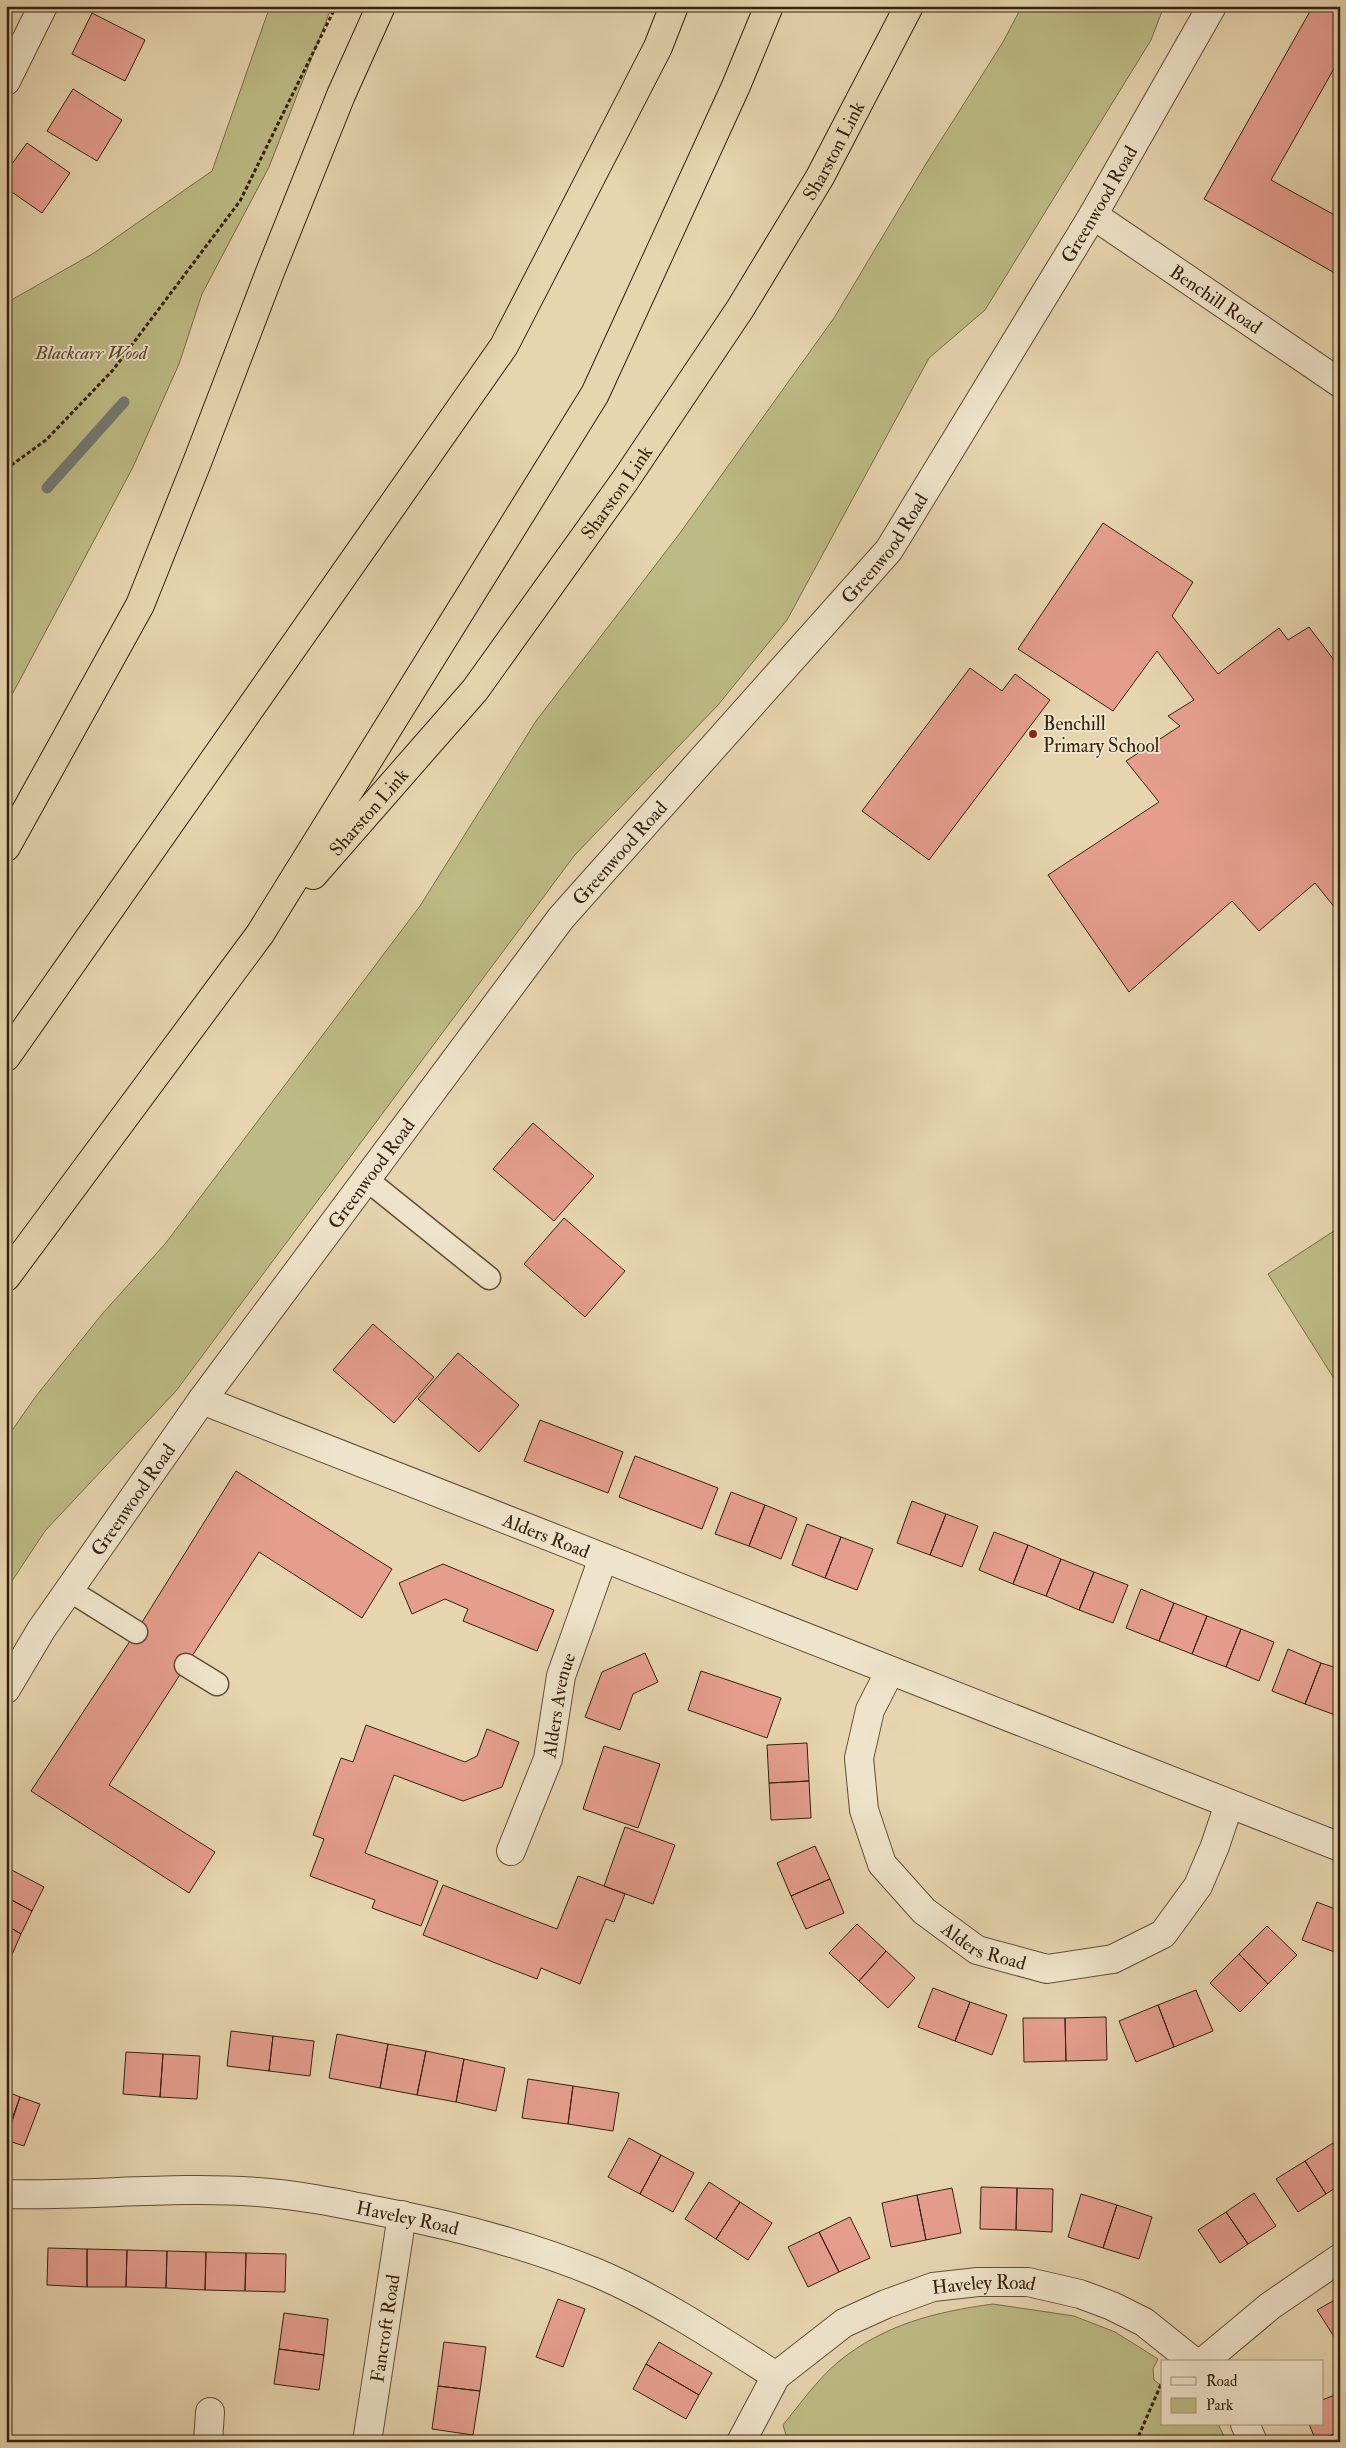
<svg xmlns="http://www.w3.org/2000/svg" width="1346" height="2448" viewBox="0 0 1346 2448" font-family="'IM FELL Double Pica',serif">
  <rect width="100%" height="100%" fill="#e6d5af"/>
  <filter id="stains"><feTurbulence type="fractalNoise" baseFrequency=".004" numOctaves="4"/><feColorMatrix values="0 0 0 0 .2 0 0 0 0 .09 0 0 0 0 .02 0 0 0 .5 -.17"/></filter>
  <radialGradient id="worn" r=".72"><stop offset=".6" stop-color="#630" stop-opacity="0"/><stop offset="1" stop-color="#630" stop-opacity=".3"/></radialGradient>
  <path fill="#bdbb85" stroke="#7a6e4a" d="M270 6H332L269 167 202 294 179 364 133 467 6 706V303L94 253 212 171Z
    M1022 6H1164L1151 40 985 310 929 358 787 620 718 705 574 856 176 1391 45 1531 6 1590V1439L36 1396 103 1313 165 1244 420 906 536 721 680 533 834 318 927 162 1003 42Z
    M1340 1227V1388L1268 1274Z
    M993 2304 1074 2316 1115 2332 1158 2359 1153 2369 1154 2380 1162 2386V2424H1218L1227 2442H788L783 2425C800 2404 817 2380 838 2362 885 2324 935 2312 993 2304Z"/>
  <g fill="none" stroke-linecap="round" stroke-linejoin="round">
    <path stroke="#737a73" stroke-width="11" d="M47 488 124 402"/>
  </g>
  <path fill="#e59e8e" stroke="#36200e" d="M1313 6H1340V58L1271 180 1340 218V276L1204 199Z
    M92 13 145 40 125 81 72 54Z
    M73 89 122 120 97 161 47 131Z
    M27 143 70 173 42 213 6 188V172Z
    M1103 523 1193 582 1172 616 1218 674 1279 628 1288 640 1309 627 1340 668V914L1315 883 1259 931 1232 901 1129 992 1048 875 1159 802 1126 761 1180 726 1168 716 1194 700 1157 651 1113 711 1018 649Z
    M970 668 1002 691 1015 674 1050 700 929 860 862 811Z
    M533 1123 594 1176 554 1221 493 1169Z
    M564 1218 625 1271 585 1317 524 1264Z
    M373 1324 434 1377 394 1423 333 1370Z
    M458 1353 519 1405 479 1452 418 1399Z
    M540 1420 623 1452 608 1493 524 1461Z
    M635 1456 718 1488 702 1529 619 1497Z
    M236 1471 392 1569 362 1618 259 1552 109 1785 215 1852 189 1893 31 1791 136 1632Z
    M731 1492 765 1505 749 1546 715 1534Z
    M912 1501 946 1514 930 1555 897 1543Z
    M765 1505 797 1518 781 1559 749 1546Z
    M946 1514 978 1526 962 1567 930 1555Z
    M807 1524 841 1537 825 1578 792 1565Z
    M994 1532 1028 1545 1013 1584 979 1570Z
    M841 1537 873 1549 857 1590 825 1578Z
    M1028 1545 1061 1559 1046 1596 1013 1584Z
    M1061 1559 1094 1572 1079 1610 1046 1596Z
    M443 1564 554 1610 537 1651 463 1621 468 1609 445 1599 412 1614 399 1583Z
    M1094 1572 1128 1585 1113 1623 1079 1610Z
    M1141 1589 1174 1603 1159 1641 1126 1628Z
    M1174 1603 1207 1616 1192 1654 1159 1641Z
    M1207 1616 1241 1629 1226 1667 1192 1654Z
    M1241 1629 1274 1642 1259 1681 1226 1667Z
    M1288 1649 1321 1663 1305 1704 1272 1691Z
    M645 1653 658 1682 633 1694 620 1730 585 1717 602 1672Z
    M1321 1663 1340 1669V1710L1338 1716 1305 1704Z
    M701 1671 781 1698 767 1738 688 1710Z
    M366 1725 465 1762 477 1756 487 1729 519 1742 502 1787 463 1801 394 1775 365 1853 438 1881 421 1926 372 1908 375 1900 310 1876 324 1839 313 1835 341 1758 353 1762Z
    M807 1743 809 1781 769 1783 767 1745Z
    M604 1746 660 1764 638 1828 583 1809Z
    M809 1781 811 1818 771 1820 769 1783Z
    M625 1827 675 1845 653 1904 604 1886Z
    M815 1846 830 1879 791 1896 777 1863Z
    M6 1867 44 1887 32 1911 6 1897Z
    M578 1876 625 1894 614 1922 606 1919 580 1984 541 1968 537 1979 423 1935 443 1885 557 1929Z
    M830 1879 844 1913 806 1929 791 1896Z
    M6 1897 32 1911 21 1934 6 1925Z
    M1317 1902 1340 1911V1954L1302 1940Z
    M857 1924 886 1951 859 1981 829 1953Z
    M6 1925 21 1934 11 1957 6 1954Z
    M1267 1926 1297 1955 1268 1984 1239 1954Z
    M886 1951 915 1978 888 2008 859 1981Z
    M1239 1954 1268 1984 1240 2012 1210 1983Z
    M933 1988 970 2002 955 2041 918 2027Z
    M1196 1990 1213 2031 1174 2047 1158 2005Z
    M970 2002 1007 2015 992 2055 955 2041Z
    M1158 2005 1174 2047 1136 2062 1119 2021Z
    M1106 2017 1107 2060 1066 2061 1065 2018Z
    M1023 2018H1065L1066 2061 1024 2062Z
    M231 2031 273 2036 269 2071 227 2066Z
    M337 2034 388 2044 380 2088 329 2078Z
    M273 2036 314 2041 310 2076 269 2071Z
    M388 2044 426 2051 417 2095 380 2088Z
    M426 2051 464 2059 456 2102 417 2095Z
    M126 2052 163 2054 160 2097 123 2094Z
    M163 2054 200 2056 197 2099 160 2097Z
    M464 2059 505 2068 496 2111 456 2102Z
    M528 2079 573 2086 568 2124 522 2118Z
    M573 2086 619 2093 613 2131 568 2124Z
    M6 2091 20 2097 6 2135Z
    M20 2097 40 2104 24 2146 6 2140Z
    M629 2138 661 2155 640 2194 608 2177Z
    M1333 2143 1340 2153V2185L1326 2194 1305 2161Z
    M661 2155 694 2173 673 2212 640 2194Z
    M1305 2161 1326 2194 1298 2212 1276 2179Z
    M709 2182 740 2202 716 2239 685 2219Z
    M981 2187 1017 2188 1016 2230 980 2229Z
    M952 2188 961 2233 926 2240 917 2195Z
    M1017 2188 1053 2189 1052 2232 1016 2230Z
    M1254 2193 1276 2226 1248 2244 1226 2212Z
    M1081 2194 1117 2205 1103 2248 1068 2237Z
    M917 2195 926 2240 891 2247 882 2203Z
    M740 2202 772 2223 748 2260 716 2239Z
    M1117 2205 1152 2217 1139 2259 1103 2248Z
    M1226 2212 1248 2244 1220 2263 1198 2230Z
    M850 2217 870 2258 839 2272 819 2232Z
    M819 2232 839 2272 808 2287 788 2247Z
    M48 2248 87 2249V2287L47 2285Z
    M87 2249 127 2250 126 2287H87Z
    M127 2250 167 2251 166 2288 126 2287Z
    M167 2251 206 2252 205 2290 166 2288Z
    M206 2252 246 2253 245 2291 205 2290Z
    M246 2253 286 2254 285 2292 245 2291Z
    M1340 2297V2346L1317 2310Z
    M558 2299 585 2309 563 2367 536 2357Z
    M284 2313 328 2319 324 2355 279 2349Z
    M444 2342 486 2347 480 2391 438 2386Z
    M659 2342 712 2373 699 2395 646 2364Z
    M279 2349 324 2355 319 2390 274 2384Z
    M646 2364 699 2395 686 2419 633 2389Z
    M438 2386 480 2391 473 2435 432 2429Z
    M1340 2393V2432L1316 2441 1309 2424H1322V2400Z
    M1340 2432V2442H1316V2441Z
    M614 2437 635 2442H613Z"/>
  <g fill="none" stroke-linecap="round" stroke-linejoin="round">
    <g stroke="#624d36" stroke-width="25">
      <path id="service" d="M366 1179 489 1278
        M69 1590 136 1632
        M186 1665 217 1684"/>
    </g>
    <g stroke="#624d36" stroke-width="30">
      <g id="minor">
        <path d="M6 81 43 6"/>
        <path id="s1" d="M1093 215 1340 383"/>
        <path id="s2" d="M202 1400 1340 1847"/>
        <path id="s3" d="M890 1671 870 1710 859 1758 864 1810 882 1864 924 1911 977 1950 1047 1969 1113 1959 1163 1934 1198 1886 1215 1846 1229 1804"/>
        <path id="s4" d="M511 1851 548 1759 561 1676 603 1558"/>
        <path id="s5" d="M6 2194C90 2196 174 2186 258 2192 299 2195 338 2203 378 2211 453 2225 526 2244 597 2273 658 2299 720 2340 776 2376"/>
        <path d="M1203 2362 1270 2306 1340 2258"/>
        <path d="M1245 2424 1253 2442"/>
        <path d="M208 2442 210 2412"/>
        <path id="s6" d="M367 2442 402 2215"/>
        <path id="s7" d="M741 2442 776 2376 844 2323 886 2304 933 2287 978 2282H1028L1080 2294 1112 2306 1144 2322 1194 2362"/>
      </g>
    </g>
    <g stroke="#624d36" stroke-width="30">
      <g id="tertiary">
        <path id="s8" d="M6 1689 41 1630 202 1400 561 918 889 550 1093 215 1212 6"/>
      </g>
    </g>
    <g stroke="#36200e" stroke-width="30">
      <g id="motorway">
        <path d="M6 847 140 605 198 460 270 272 341 95 381 6"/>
        <path id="s9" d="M313 875 475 690 626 479 740 309 820 177 909 6"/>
        <path d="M6 1057 504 346 658 47 674 6"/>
        <path d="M6 1277 260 934 595 394 736 86 769 6"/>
      </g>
    </g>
    <path stroke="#36200e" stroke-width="3" stroke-dasharray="4 2.5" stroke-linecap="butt" d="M6 469 46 440 113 370 240 201 336 6
      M1136 2442 1162 2382"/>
    <use href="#service" stroke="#efe4cb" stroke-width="22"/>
    <use href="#minor" stroke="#efe4cb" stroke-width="28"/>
    <use href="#tertiary" stroke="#efe4cb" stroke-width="28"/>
    <use href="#motorway" stroke="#e6d5af" stroke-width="28"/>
  </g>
  <circle fill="#8f2418" stroke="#efe4cb" stroke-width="2" cx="1033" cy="734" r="5"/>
  <g text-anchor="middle" stroke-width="4" stroke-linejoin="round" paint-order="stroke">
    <g font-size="19" fill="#36200e" stroke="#efe4cb">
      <text dy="7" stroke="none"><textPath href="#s9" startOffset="894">Sharston Link</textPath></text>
      <text dy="7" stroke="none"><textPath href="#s8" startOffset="1848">Greenwood Road</textPath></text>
      <text dy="7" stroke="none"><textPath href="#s1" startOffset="149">Benchill Road</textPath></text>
      <text dy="7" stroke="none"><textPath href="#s9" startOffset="489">Sharston Link</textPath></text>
      <text dy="7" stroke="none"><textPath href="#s8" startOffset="1442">Greenwood Road</textPath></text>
      <text dy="7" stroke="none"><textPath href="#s9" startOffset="84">Sharston Link</textPath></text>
      <text dy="7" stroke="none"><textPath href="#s8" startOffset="1038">Greenwood Road</textPath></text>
      <text dy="7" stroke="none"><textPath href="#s8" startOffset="632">Greenwood Road</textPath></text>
      <text dy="7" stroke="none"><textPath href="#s8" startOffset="228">Greenwood Road</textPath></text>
      <text dy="7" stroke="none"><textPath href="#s2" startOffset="370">Alders Road</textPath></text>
      <text dy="7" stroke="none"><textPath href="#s4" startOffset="154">Alders Avenue</textPath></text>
      <text dy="7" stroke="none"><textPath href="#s3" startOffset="336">Alders Road</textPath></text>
      <text dy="7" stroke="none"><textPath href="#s5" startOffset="404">Haveley Road</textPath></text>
      <text dy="7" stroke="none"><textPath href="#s7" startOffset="308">Haveley Road</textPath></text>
      <text dy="7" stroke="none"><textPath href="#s6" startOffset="115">Fancroft Road</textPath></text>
    </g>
    <g font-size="19" font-style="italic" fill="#58472c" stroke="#efe4cb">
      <text x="91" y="359">Blackcarr Wood</text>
    </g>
    <g font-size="19" fill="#36200e" stroke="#efe4cb" text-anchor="start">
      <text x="1043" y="730">Benchill<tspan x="1043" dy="22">Primary School</tspan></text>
    </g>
  </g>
  <rect width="1346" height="2448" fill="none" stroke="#e6d5af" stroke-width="25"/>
  <rect x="8" y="8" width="1331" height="2433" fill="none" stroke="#36200e" stroke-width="2.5"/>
  <rect x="12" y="12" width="1321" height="2423" fill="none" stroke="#36200e"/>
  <rect x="1161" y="2360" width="162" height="65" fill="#efe4cb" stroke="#a5967f"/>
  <rect x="1171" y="2377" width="25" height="8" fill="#efe4cb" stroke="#a5967f"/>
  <text x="1206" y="2386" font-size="15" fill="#36200e">Road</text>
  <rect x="1171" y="2398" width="25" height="15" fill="#bdbb85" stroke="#a5967f"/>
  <text x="1206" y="2410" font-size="15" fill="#36200e">Park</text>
  <rect width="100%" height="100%" filter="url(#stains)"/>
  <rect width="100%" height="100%" fill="url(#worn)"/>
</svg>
